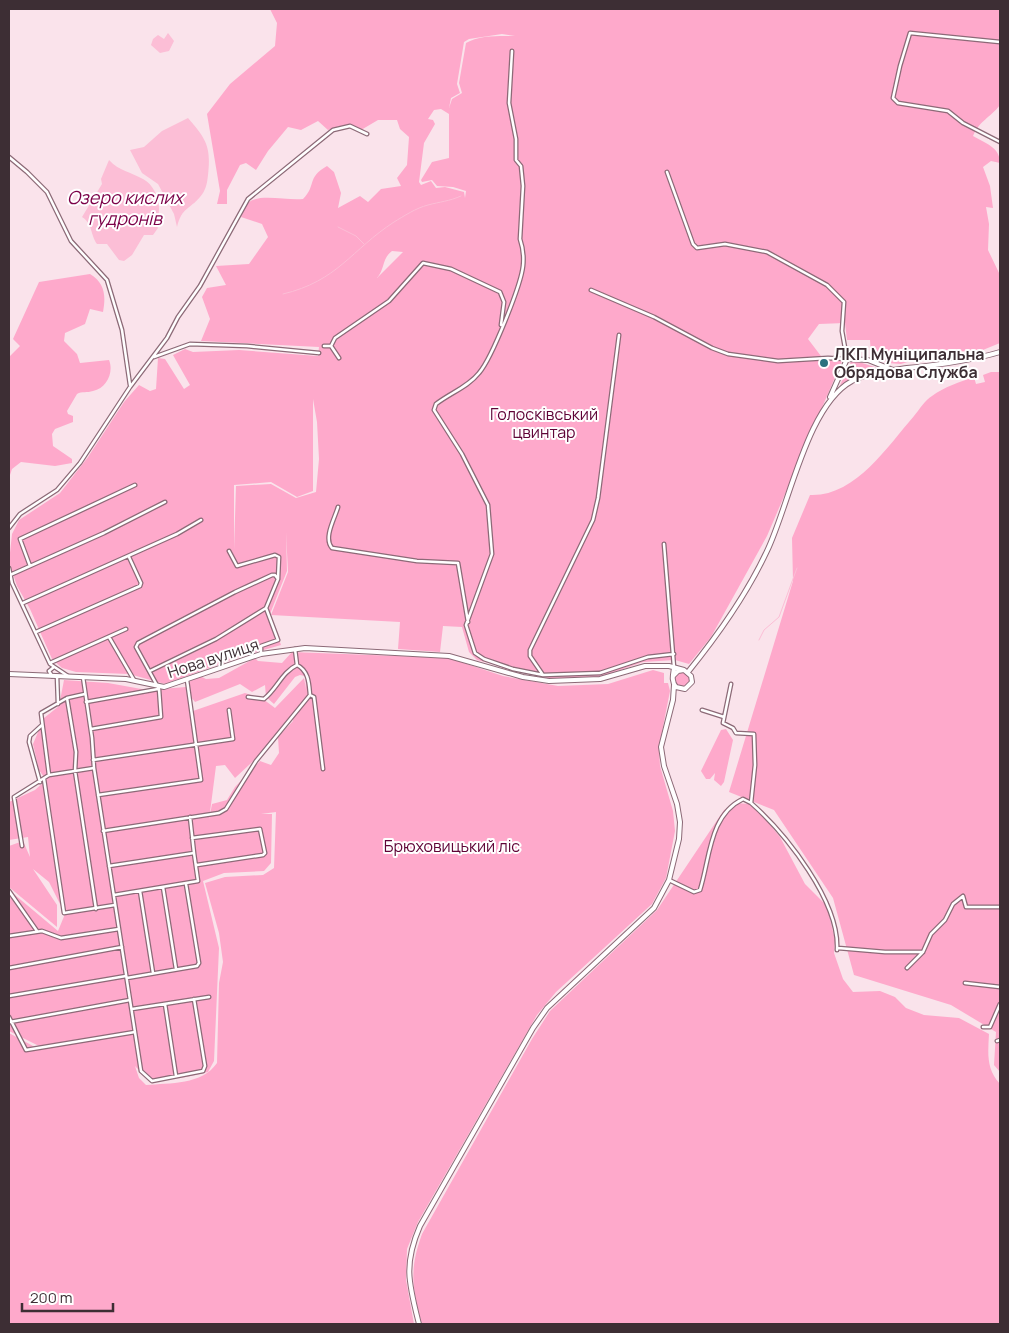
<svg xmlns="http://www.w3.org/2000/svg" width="1009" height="1333" viewBox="0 0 1009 1333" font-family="Manrope,sans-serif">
  <rect width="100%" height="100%" fill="#fae3eb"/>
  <path fill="#fea9cb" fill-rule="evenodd" d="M270 9H1000V105C990 118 980 120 973 136 985 143 1000 147 1000 163L991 161 983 167 990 186 993 208 986 207 989 224 988 250 1000 275V343L978 352 946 350 901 364 887 363 871 356 870 340H847L845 323 819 324 808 339 824 360 842 361 767 536 711 637 689 664 675 660 643 662 600 677 573 679 547 678 477 660 469 652 462 627 443 626 440 652 398 649 400 622 271 615 288 572 286 532 287 571 270 614 281 645 239 657 165 684 129 674 76 672 62 668 52 659 30 609 17 586 9 562 12 534 19 520 60 493 88 457 124 402 139 385 150 391 156 389 158 358 165 359 184 389 190 385 173 355 185 349 193 352 239 350 318 356 319 347 201 341 210 319 202 297 207 288 226 285 216 266 249 264 268 237 262 224 241 217C243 213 245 206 248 203 258 193 288 201 303 199 317 185 306 178 327 166L334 172 341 193 338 208 360 196 368 202 381 189 401 186 397 178 407 165 409 137 400 129 397 120H378L361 130 340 126 328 130 318 121 301 130 288 127 268 151 256 170 246 163 240 165 227 190V204H217L220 191 207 114 230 84 275 46 277 23ZM502 34 515 36C500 36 479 35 466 43L459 83 462 93 452 99 449 108 451 98 460 93 457 84 464 42 469 39ZM441 109 449 114V158L432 162 421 180 422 182 432 180 437 186 453 187 466 191 465 198 464 192 445 187 436 188 431 181 421 185 419 182 424 143 435 124 433 120 428 119 434 110ZM392 251 403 252 377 278C385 269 382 258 392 251ZM313 399 317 422 319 459 316 492 296 498 271 484 236 486 234 550V485L271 482 297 497 313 491Z
    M90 274C105 283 106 296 103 312L90 309 85 324 65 333 64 341 77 354 80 363 109 360C114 372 107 388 93 391 87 393 82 391 77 394L67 411 68 414 73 416V422L55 429 52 434 53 446 72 459V463L55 466 21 462 12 469 9 478V357L20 346 13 339 39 282Z
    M851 362H859L881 369 866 371 840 385Z
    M991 372H1000V1072L994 1065 996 1032 951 1005 854 975 833 898 774 810 729 792 793 581 792 538 810 495C855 497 887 447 914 416 919 410 925 400 932 396 944 387 960 382 974 377L976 384 985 382 983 375Z
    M292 652 449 658 503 676 558 686 608 684 653 670 664 673V683H668L670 691 659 747 660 766 673 811 675 831 666 878 652 904 556 992 537 1015 418 1222 407 1249 406 1280 414 1324H9V1033L33 1046 45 1049 9 1031V890L58 931 65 914 49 882 33 869 57 905V927L9 887V846L23 841 30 857 28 837 9 840V802L35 790 46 780 39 770 33 744 44 718 59 706 64 680 108 683 147 690 186 687 193 711 245 693 263 699 275 708 304 678 306 689 305 676 300 675 295 677 274 704 266 697 265 685 252 692 240 684 195 702 191 697 189 683 191 680 200 676 206 679 219 678 255 658 258 661 282 663ZM292 715 293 721 278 737 279 753 271 765 260 761 235 787 227 800 212 804 209 820 216 766 225 765 235 778 263 752ZM276 812 274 868 263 875 225 877 205 883 219 933 223 962 219 983 217 1063C202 1085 170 1083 146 1085L139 1078 135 1066 149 1081 186 1077 208 1072 214 1061 219 948 203 881 224 873 264 871 271 863 272 814H261Z
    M678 671 690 673 691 685 679 689 672 679Z
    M726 729 733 740 724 782 721 786 714 780 715 773 710 779H706L701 771 721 730Z
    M736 803 750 804 759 811 780 837 805 884 827 906 835 940 834 953 843 979 853 992 880 991 895 997 906 1008 924 1015 959 1018 989 1034C988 1053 986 1069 1000 1084V1324H422C412 1288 409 1270 422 1234L532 1039 550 1011 657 910 724 810Z"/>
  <path fill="#fcbed6" d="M168 33 174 41 169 51 160 53 151 45 153 39 158 35 164 39Z
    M188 118C207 140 211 147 208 175 207 184 206 190 200 197 189 210 182 207 177 227L174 214 158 184 142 173 130 150 144 147 162 131Z
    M109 160C119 171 131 172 143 179 157 186 164 210 155 223L158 228 153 235H144L132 255 124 261 119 260 107 244H97C90 234 93 224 82 217L102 184 101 179Z"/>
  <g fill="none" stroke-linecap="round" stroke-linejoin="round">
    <path stroke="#fcbed6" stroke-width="1" d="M338 227 356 236 364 244
      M283 294C338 281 351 250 394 222 404 216 416 208 428 205 439 202 450 201 461 196
      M759 640 764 630 779 617 797 568"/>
    <g stroke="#8c6a77" stroke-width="5">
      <path id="street" d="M1000 42 910 33 900 66 893 98 898 103 948 111 963 123 1000 142
        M512 51 509 103 516 139V160L521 166 523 186 520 239C523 248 524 257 523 266 521 285 492 358 479 373 468 387 450 393 436 404L434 410 462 454 488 505 492 554 466 625 475 653 484 659 513 669 543 675 600 673 648 657 674 654
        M9 157 27 172 47 192 71 241 107 280 122 330 130 385
        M591 290 654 317 712 348 728 354 778 361 828 358 847 359 842 331 844 302 827 285 767 252 725 244 697 248 693 244 667 172
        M324 346H331
        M154 357 190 344 247 346 319 353
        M339 358 331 346 335 338 389 301 423 263 451 269 500 292 504 302 501 325
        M338 507C335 518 323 538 332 548L417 561 458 563 468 622
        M9 528 20 514 57 490 80 463 130 387 167 338 178 317 200 286 248 199 333 130 350 126 367 134
        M664 544 674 667
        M229 551 237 566 275 555 279 557 278 579 266 608 278 640 261 646V654
        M30 566 20 539 135 485
        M9 568 12 583 50 664 68 676
        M10 575 104 533 165 502
        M23 603 177 534 201 520
        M36 632 140 586 141 583 129 557
        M109 637 134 680
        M295 649 297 665C309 671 309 684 310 695L314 697 323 769
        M50 663 126 629
        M150 671 216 639 266 608
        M543 675 530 656V650L593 520 598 498 619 335
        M52 676 49 671 54 667
        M57 676 58 704
        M83 677 92 738 94 768 141 1071 152 1081 203 1071 205 1066 194 999
        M731 684 723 723 733 728 736 733 754 734 755 765 751 803C786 834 840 902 837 950
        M248 697 264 699C277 689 282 672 297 665
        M67 698 76 752 75 771 96 909
        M86 702 158 689
        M702 710 724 717
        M91 729 161 717 159 689 136 647 138 643 235 592 272 575H275L278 579
        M93 760 233 739 229 710
        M49 775 41 713 67 698 85 694
        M44 779 64 913 115 905
        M40 782 29 742 30 736 42 725
        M98 795 201 780 187 680
        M103 831 219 813 226 809 256 761 310 695
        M192 838 260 829 265 853 263 855 197 865
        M22 846 14 797 49 775 94 768
        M109 866 194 853 190 817
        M669 880 694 892 700 890C710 859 709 815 743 799L751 803
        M163 887 176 969
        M9 891 37 931
        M140 891 153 973
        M114 895 198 881 194 853
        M9 936 42 931 61 938 119 929
        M838 948 885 952H923
        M9 968 122 947
        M907 968 923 952 931 934 945 920 953 904 963 896 966 907H1000
        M127 978 197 966 199 963 186 884
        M965 983 1000 987
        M9 996 126 976
        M165 1004 176 1076
        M132 1009 209 997
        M9 1017 26 1050 135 1032
        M10 1022 130 1000
        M983 1027H990L1000 1004
        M997 1041 1000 1040"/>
    </g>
    <g stroke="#8c6a77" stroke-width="6">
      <path id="secondary" d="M830 397 847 359 868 360 893 370
        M688 672C718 635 747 594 767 551 789 506 807 405 852 381 868 372 889 371 907 368 938 365 970 361 1000 352
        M9 674 126 679 164 687 261 654 305 648 449 656 523 677 549 681 600 679 645 666H669L684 670
        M673 676 678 671 684 670 691 676 692 682 685 689 676 687C671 681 673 675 674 668
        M419 1324C409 1284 403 1265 420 1226L533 1028 547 1008 654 908 669 880 679 839 680 822 677 804 664 766 661 747 673 700 674 685"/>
    </g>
    <use href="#street" stroke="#fff" stroke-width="2.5"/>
    <use href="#secondary" stroke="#fff" stroke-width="4"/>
  </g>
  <circle fill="#2b717f" stroke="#fff" stroke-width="2" cx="824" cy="363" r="5"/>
  <g text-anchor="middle" stroke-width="4" stroke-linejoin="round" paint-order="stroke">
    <g font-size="16" font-weight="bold" fill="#3d2e34" stroke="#fff" text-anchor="start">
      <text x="834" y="360">ЛКП Муніципальна<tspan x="834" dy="18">Обрядова Служба</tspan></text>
    </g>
    <g font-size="16" fill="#5f0437" stroke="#fff">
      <text x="544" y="420">Голосківський<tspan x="544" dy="18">цвинтар</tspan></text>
      <text x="452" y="852">Брюховицький ліс</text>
    </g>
    <g font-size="16" fill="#3d2e34" stroke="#fff">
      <text transform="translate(213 658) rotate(-18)" y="6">Нова вулиця</text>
    </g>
    <g font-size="18" font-style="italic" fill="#7b0048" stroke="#fff">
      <text x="125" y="204">Озеро кислих<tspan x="125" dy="21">гудронів</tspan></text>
    </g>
  </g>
  <rect width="1009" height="1333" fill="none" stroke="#3d2e34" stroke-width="20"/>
  <path d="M22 1303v8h91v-8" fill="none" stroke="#3d2e34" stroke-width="2.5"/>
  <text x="30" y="1303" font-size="15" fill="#3d2e34" stroke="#ffffff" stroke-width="4" paint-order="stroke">200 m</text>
</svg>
